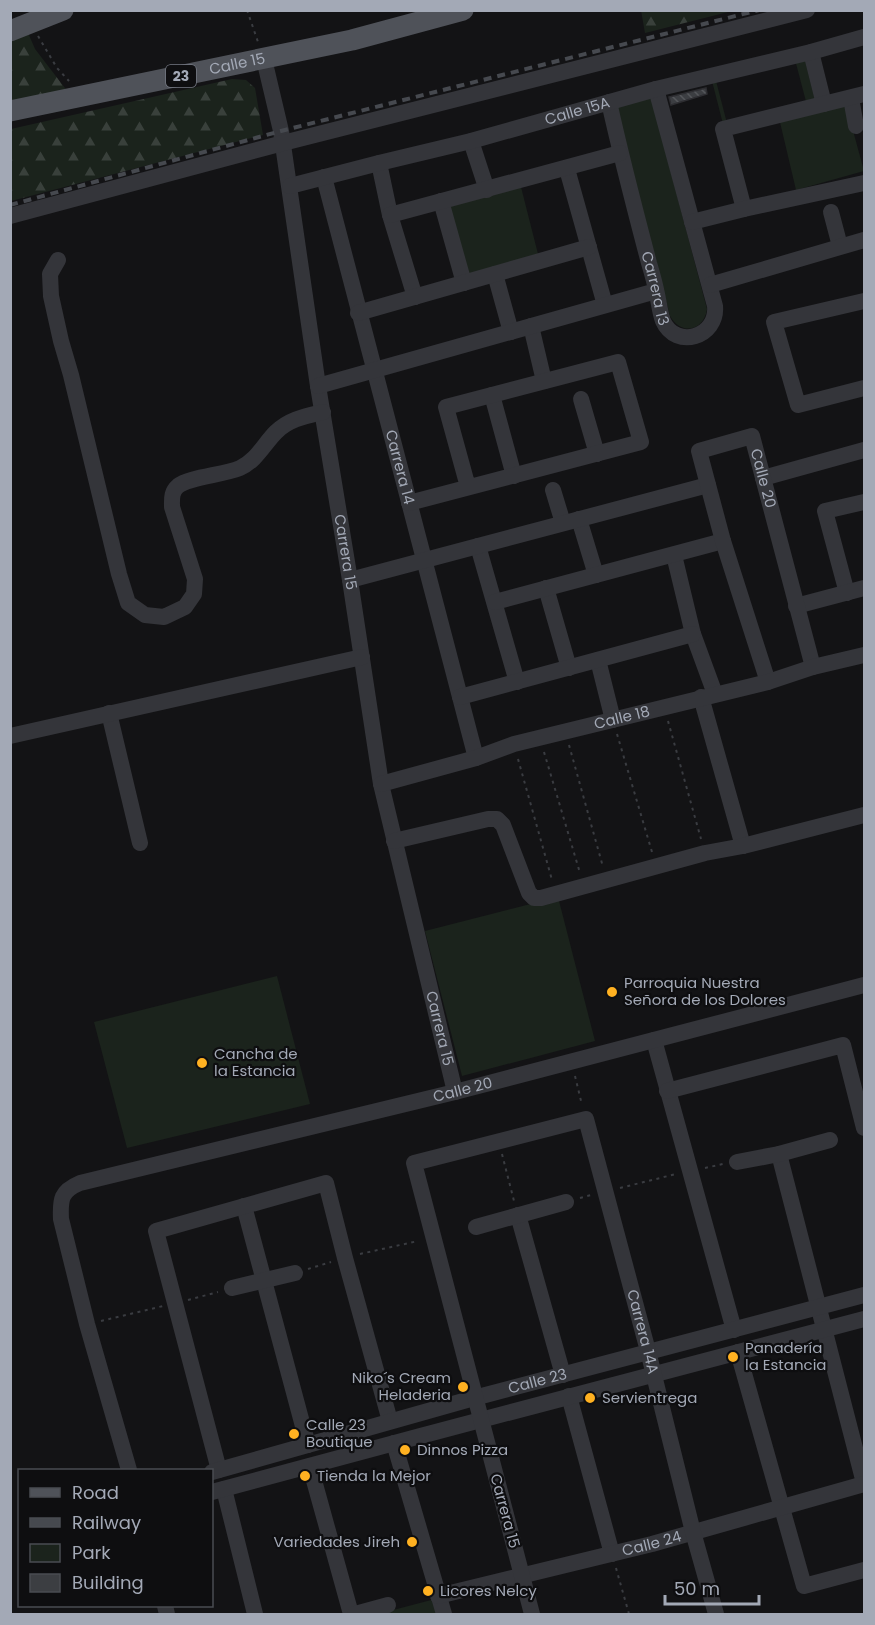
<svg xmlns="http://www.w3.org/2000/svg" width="875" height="1625" viewBox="0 0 875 1625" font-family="Poppins,sans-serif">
  <defs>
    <pattern id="forest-firs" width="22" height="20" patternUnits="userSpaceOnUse" patternTransform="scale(1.5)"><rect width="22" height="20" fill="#1b231c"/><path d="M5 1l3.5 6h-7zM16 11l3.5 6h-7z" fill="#39403b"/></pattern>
    <pattern id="building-back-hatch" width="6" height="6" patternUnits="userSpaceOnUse" patternTransform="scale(1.5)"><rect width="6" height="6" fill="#3c3e42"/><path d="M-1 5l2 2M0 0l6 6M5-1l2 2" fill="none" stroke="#55575b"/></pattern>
  </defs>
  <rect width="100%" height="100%" fill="#131315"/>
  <path fill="url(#forest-firs)" d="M641 10H732V11L645 33Z
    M28 33 35 49 68 92 11 105V38Z
    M232 79 246 80 255 88 263 135 11 201V129Z"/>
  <path fill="#1b231c" d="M805 54 819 106 808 109 794 56Z
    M711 77H715L728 127 724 128Z
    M649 89 707 309C704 331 681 336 670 316L613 98Z
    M845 101 864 171 796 190 779 118Z
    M521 187 538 254 466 275 449 205Z
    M558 897 595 1041 462 1076 425 931Z
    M277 976 310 1104 127 1148 94 1022Z
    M435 1599 440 1614H378Z"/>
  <path fill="url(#building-back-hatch)" stroke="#2d2d31" stroke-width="1.5" d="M706 88 707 94 671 105 669 97Z"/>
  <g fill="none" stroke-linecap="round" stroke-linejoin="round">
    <path stroke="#3a3c41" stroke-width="2" stroke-dasharray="3 4.5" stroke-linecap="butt" d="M247 10 258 42
      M38 36 57 68 69 81
      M668 721 701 839
      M617 734 652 852
      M569 745 603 867
      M544 752 580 873
      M518 759 552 880
      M575 1076 582 1105
      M502 1154 514 1201
      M705 1168 723 1164
      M620 1188 676 1174
      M580 1198 591 1195
      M360 1254 418 1241
      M308 1269 331 1262
      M188 1300 218 1292
      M101 1321 163 1306
      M616 1568 629 1614"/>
    <g stroke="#34353a" stroke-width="16">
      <path d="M811 52 824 104"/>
      <path id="s1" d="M264 59 281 131 318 386 350 580 381 784 455 1092"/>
      <path d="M851 98 856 126"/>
      <path id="s2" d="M609 102C621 156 635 210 649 263 652 273 655 284 657 294 659 303 660 313 663 321 676 350 718 337 715 306L656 89"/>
      <path d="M471 141 487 190"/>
      <path d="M379 163 390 215 415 297"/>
      <path d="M567 169 605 305"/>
      <path id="s3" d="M324 177 476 758"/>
      <path id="s4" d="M290 186 379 163 471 141 656 89 811 52 864 37"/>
      <path d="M441 201 464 283"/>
      <path d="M744 209 723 129 864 94"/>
      <path d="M831 212 840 246"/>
      <path d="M390 215 620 153"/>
      <path d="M10 216 283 143 807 10"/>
      <path d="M692 222 744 209 864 183"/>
      <path d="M58 260 50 274 51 296 61 341 71 375 119 574 128 603 145 615 164 617 185 607 194 594 195 579 172 507C172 499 171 492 178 486 189 477 224 475 240 468 256 461 264 444 276 432 289 419 306 416 323 412"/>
      <path d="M495 274 511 332"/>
      <path d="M710 285 864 240"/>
      <path d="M864 301 774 322 798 405 864 388"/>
      <path d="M358 313 589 247"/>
      <path d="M531 326 544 381"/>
      <path d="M318 386 656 291"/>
      <path d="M492 395 514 476"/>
      <path d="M581 399 597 454"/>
      <path d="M763 478 864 450"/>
      <path d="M553 490 563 523"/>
      <path d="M409 503 641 442 618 362 446 407 468 487"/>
      <path d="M579 519 596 575"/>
      <path d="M478 546 517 682"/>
      <path d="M674 555 693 634 715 694"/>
      <path d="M350 580 708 485"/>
      <path d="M546 588 569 668"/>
      <path d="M847 593 825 511 864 502"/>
      <path d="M495 602 723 541"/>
      <path d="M796 606 864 588"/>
      <path d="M598 660 613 720"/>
      <path id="s5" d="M768 682 723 541 699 451 752 436 813 667"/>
      <path d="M460 697 693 634"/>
      <path d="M701 697 743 846"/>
      <path d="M109 713 140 843"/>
      <path d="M10 736 362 657"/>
      <path id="s6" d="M381 784 476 758 514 744 768 682 813 667 864 655"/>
      <path d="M394 841 488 819H497L503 825 529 893 534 898H541L705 853 743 846 864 815"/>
      <path d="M654 1040 734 1330"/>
      <path d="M667 1091 843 1045 864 1128"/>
      <path d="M779 1154 864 1483"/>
      <path d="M737 1162 779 1154 830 1140"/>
      <path d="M244 1206 308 1445"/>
      <path d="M518 1215 563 1375"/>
      <path d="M476 1227 566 1202"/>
      <path d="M232 1288 295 1273"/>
      <path d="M738 1352 804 1586 864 1570"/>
      <path d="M569 1396 612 1554"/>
      <path d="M394 1443 444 1614"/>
      <path d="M310 1466 351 1614"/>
      <path id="s7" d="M129 1470 87 1324 61 1219C60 1199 61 1191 80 1183L455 1092 864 985"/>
      <path d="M219 1470 156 1231 326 1183 345 1258 390 1421"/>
      <path id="s8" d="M212 1472 474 1398 864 1295"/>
      <path d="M224 1489 255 1614"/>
      <path d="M212 1492C429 1433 647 1376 864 1319"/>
      <path id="s9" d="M438 1596 652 1544 864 1484"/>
      <path d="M165 1606 167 1614"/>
      <path d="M355 1614 388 1605"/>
      <path id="s10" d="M532 1614 414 1163 586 1119 648 1351 693 1532 716 1614"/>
    </g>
    <g stroke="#4f5259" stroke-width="21">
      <path d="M10 31 63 10"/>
      <path id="s11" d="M10 111 352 40 463 10"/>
    </g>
    <path stroke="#46494f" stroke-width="4" stroke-dasharray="8 6" stroke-linecap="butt" d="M10 205 281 131 759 10"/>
  </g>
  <g fill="#ffb121" stroke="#0e0e10" stroke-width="2">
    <circle cx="612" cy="992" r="6"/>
    <circle cx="202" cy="1063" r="6"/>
    <circle cx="733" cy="1357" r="6"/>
    <circle cx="463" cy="1387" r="6"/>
    <circle cx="590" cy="1398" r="6"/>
    <circle cx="294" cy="1434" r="6"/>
    <circle cx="405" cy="1450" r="6"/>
    <circle cx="305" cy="1476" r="6"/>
    <circle cx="412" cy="1542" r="6"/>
    <circle cx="428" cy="1591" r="6"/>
  </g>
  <g text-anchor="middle" stroke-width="4.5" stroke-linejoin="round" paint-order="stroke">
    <rect fill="#0e0e10" stroke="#767a84" stroke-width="1.5" x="166" y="65" width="30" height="22" rx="4.5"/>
    <g font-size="14" font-weight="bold" fill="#a3a9b6">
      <text x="181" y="81">23</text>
    </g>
    <g font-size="15" fill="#a3a9b6" stroke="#0e0e10">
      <text dy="5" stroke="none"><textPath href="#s11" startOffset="232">Calle 15</textPath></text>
      <text dy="5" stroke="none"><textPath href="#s4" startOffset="297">Calle 15A</textPath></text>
      <text dy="5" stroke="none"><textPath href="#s2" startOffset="192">Carrera 13</textPath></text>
      <text dy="5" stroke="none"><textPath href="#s3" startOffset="300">Carrera 14</textPath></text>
      <text dy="5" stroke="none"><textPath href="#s5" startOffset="340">Calle 20</textPath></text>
      <text dy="5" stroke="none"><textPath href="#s1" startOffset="500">Carrera 15</textPath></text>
      <text dy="5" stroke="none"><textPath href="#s6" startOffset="250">Calle 18</textPath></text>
      <text dy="5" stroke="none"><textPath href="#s1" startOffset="986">Carrera 15</textPath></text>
      <text dy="5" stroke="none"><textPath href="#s7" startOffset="699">Calle 20</textPath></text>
      <text dy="5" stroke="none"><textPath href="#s10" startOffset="864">Carrera 14A</textPath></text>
      <text dy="5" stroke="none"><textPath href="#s8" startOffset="338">Calle 23</textPath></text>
      <text transform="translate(505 1511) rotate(75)" y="5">Carrera 15</text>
      <text dy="5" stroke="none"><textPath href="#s9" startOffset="220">Calle 24</textPath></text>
    </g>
    <g font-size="15" fill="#a3a9b6" stroke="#0e0e10" text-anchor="start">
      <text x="624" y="988">Parroquia Nuestra<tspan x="624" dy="17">Señora de los Dolores</tspan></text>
      <text x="214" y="1059">Cancha de<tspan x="214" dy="17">la Estancia</tspan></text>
      <text x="745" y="1353">Panadería<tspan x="745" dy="17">la Estancia</tspan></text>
      <text x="451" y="1383" text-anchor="end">Niko´s Cream<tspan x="451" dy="17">Heladeria</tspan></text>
      <text x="602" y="1403">Servientrega</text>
      <text x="306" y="1430">Calle 23<tspan x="306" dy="17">Boutique</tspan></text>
      <text x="417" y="1455">Dinnos Pizza</text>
      <text x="317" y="1481">Tienda la Mejor</text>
      <text x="400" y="1547" text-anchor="end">Variedades Jireh</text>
      <text x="440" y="1596">Licores Nelcy</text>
    </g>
  </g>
  <rect width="875" height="1625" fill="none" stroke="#a3a9b6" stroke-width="24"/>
  <rect x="18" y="1469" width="195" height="138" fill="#0e0e10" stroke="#4a4c52" stroke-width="1.5"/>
  <rect x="30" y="1488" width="30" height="9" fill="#4f5259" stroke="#4a4c52" stroke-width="1.5"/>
  <text x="72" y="1499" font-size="18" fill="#a3a9b6">Road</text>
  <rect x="30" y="1518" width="30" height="9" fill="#46494f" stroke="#4a4c52" stroke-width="1.5"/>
  <text x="72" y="1529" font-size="18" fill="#a3a9b6">Railway</text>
  <rect x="30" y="1544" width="30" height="18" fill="#1b231c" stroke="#4a4c52" stroke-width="1.5"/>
  <text x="72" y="1559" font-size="18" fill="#a3a9b6">Park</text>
  <rect x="30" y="1574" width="30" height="18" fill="#3c3e42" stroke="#4a4c52" stroke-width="1.5"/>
  <text x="72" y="1589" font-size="18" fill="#a3a9b6">Building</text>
  <path d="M665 1595v9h94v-9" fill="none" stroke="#a3a9b6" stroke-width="3"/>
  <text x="674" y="1595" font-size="18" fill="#a3a9b6" stroke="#0e0e10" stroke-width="4.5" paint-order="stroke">50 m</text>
</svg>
